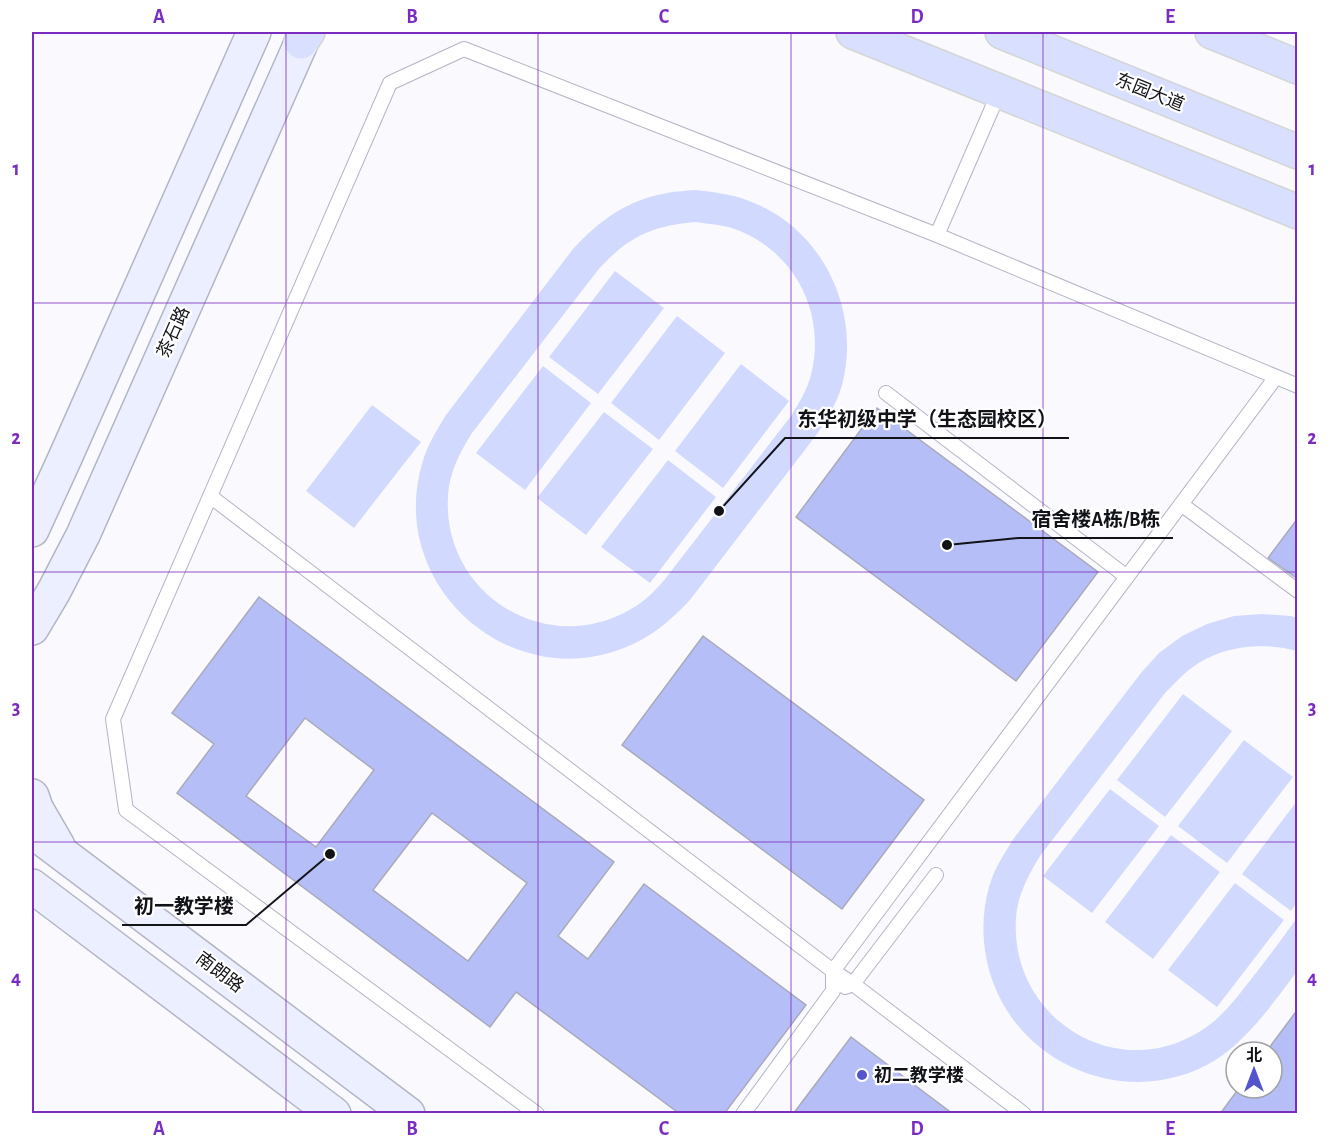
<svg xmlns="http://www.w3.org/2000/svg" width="1329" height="1145" viewBox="0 0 1329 1145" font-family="'Alegreya Sans','Noto Sans SC',sans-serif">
  <rect width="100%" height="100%" fill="#fafafe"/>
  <path fill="#d2d9fe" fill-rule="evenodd" d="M695 190C713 192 732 194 749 201 822 227 862 311 842 385 837 403 827 419 817 434L690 600C670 621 652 637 624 648 508 694 387 584 422 464 427 446 436 431 446 415L573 249C600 220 627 200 667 193 676 191 686 191 695 190ZM695 222C710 224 726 225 740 231 797 255 826 315 811 375 807 390 799 403 791 416L665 579C655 591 644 602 631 609 546 659 442 594 448 496 449 473 460 452 472 433L598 270C628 237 651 226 695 222Z
    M615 271 664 308 598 394 549 357Z
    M677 316 725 353 659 440 611 403Z
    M741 364 789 401 723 488 675 451Z
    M543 366 591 403 525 490 476 453Z
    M372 405 421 442 354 528 306 491Z
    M604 412 653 449 586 535 537 498Z
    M668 460 716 497 650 583 601 547Z
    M1262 614 1291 616 1297 618V651C1265 642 1226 645 1197 664 1185 672 1175 683 1165 693L1040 856C1028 876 1017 896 1016 919 1010 1017 1114 1084 1199 1032 1223 1018 1239 994 1256 973 1270 955 1284 936 1297 918 1298 932 1300 955 1298 968 1296 975 1261 1019 1254 1026 1243 1038 1231 1050 1217 1059 1137 1110 1028 1072 994 985 982 954 980 919 989 887 994 869 1004 854 1014 838L1141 673 1159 653 1182 636 1207 624 1234 616Z
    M1183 694 1232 731 1165 817 1117 780Z
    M1244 740 1293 777 1227 863 1178 826Z
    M1110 789 1159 826 1092 913 1043 876Z
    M1297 801V902L1291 911 1242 874Z
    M1171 835 1220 872 1153 959 1105 922Z
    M1235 883 1284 920 1217 1007 1168 970Z"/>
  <path fill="#b5bef7" stroke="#a8aaba" stroke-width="1.5" fill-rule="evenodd" d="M877 408 1098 572 1016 681 796 517Z
    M1298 518V579L1268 558Z
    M259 597 614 862 558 936 588 959 644 884 806 1005 724 1114H680L516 992 490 1027 177 793 214 744 172 713ZM305 718 374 770 316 847 246 796ZM432 813 527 883 468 961 373 890Z
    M703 636 924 800 842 909 622 745Z
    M1298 1009V1114H1220L1239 1088H1272V1052H1266Z
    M851 1037 953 1114H793Z"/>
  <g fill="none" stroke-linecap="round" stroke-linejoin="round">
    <g stroke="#b2b5c4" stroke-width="16">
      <path id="lane" d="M937 235 1000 90
        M886 393 1127 577
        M210 496 833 971 853 984 1024 1114
        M1181 504 1298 591
        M845 987 853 984 936 875
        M537 1114 126 810 113 719 390 83 464 49 937 235 1298 386
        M743 1114 833 991V971L1276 377"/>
    </g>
    <g stroke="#b2b5c4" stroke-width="36">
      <path id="secondary" d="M32 530 65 458 254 32
        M32 628 54 591 83 535 306 32
        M32 796 36 808 58 846
        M32 831 408 1114
        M32 886 334 1114"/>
    </g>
    <g stroke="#d4d5d5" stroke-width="36">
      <path id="primary" d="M853 32 1298 212
        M1002 32 1298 152
        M1212 32 1298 67
        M301 42 308 32"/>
    </g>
    <use href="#lane" stroke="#fff" stroke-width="14"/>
    <use href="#secondary" stroke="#ecefff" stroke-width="33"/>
    <use href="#primary" stroke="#d9dffe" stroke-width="33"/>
  </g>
  <path fill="none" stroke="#7b2cbf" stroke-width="1.5" stroke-opacity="0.55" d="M286 32V1114M538 32V1114M791 32V1114M1043 32V1114M32 303H1298M32 572H1298M32 842H1298"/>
  <circle fill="#5455cc" stroke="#fff" stroke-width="2" cx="862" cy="1075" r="6"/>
  <g text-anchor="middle" stroke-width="4.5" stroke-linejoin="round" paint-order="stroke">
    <g font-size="18" fill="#121318" stroke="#fff">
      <text transform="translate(1150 92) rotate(22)" y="6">东园大道</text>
      <text transform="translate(173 332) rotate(-66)" y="6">茶石路</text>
      <text transform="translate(220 972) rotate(37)" y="6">南朗路</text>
    </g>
    <g font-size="18" font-weight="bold" fill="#121318" stroke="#fff" text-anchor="start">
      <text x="874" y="1081">初二教学楼</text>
    </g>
  </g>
  <path fill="none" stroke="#121318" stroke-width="2" d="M719 511L785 438H1069M947 545L1019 538H1173M330 854L246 925H122"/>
  <g fill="#121318" stroke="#fff" stroke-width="2">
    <circle cx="719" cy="511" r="6"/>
    <circle cx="947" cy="545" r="6"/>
    <circle cx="330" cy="854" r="6"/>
  </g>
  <g font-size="20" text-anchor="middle" font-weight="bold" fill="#121318" stroke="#fff" stroke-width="4.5" stroke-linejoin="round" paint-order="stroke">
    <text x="927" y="426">东华初级中学（生态园校区）</text>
    <text x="1096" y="526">宿舍楼A栋/B栋</text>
    <text x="184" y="913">初一教学楼</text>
  </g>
  <rect width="1329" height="1145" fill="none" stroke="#ffffff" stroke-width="66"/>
  <g transform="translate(1254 1070)"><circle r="28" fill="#ffffff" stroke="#a0a1a3" stroke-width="1.5"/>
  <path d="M0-4.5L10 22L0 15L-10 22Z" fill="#5455cc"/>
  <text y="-9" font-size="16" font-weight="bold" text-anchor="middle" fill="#121318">北</text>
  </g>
  <rect x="33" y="33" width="1263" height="1079" fill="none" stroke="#7b2cbf" stroke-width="2"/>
  <g font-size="20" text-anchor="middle" font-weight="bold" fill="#7b2cbf">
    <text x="159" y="23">A</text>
    <text x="412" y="23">B</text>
    <text x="664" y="23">C</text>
    <text x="917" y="23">D</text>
    <text x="1170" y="23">E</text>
    <text x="16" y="175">1</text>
    <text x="1312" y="175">1</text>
    <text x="16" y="444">2</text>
    <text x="1312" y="444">2</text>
    <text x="16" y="714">3</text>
    <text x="1312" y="714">3</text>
    <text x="16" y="984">4</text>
    <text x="1312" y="984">4</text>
    <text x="159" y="1135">A</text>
    <text x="412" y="1135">B</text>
    <text x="664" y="1135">C</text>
    <text x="917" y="1135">D</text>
    <text x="1170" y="1135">E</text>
  </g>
</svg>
